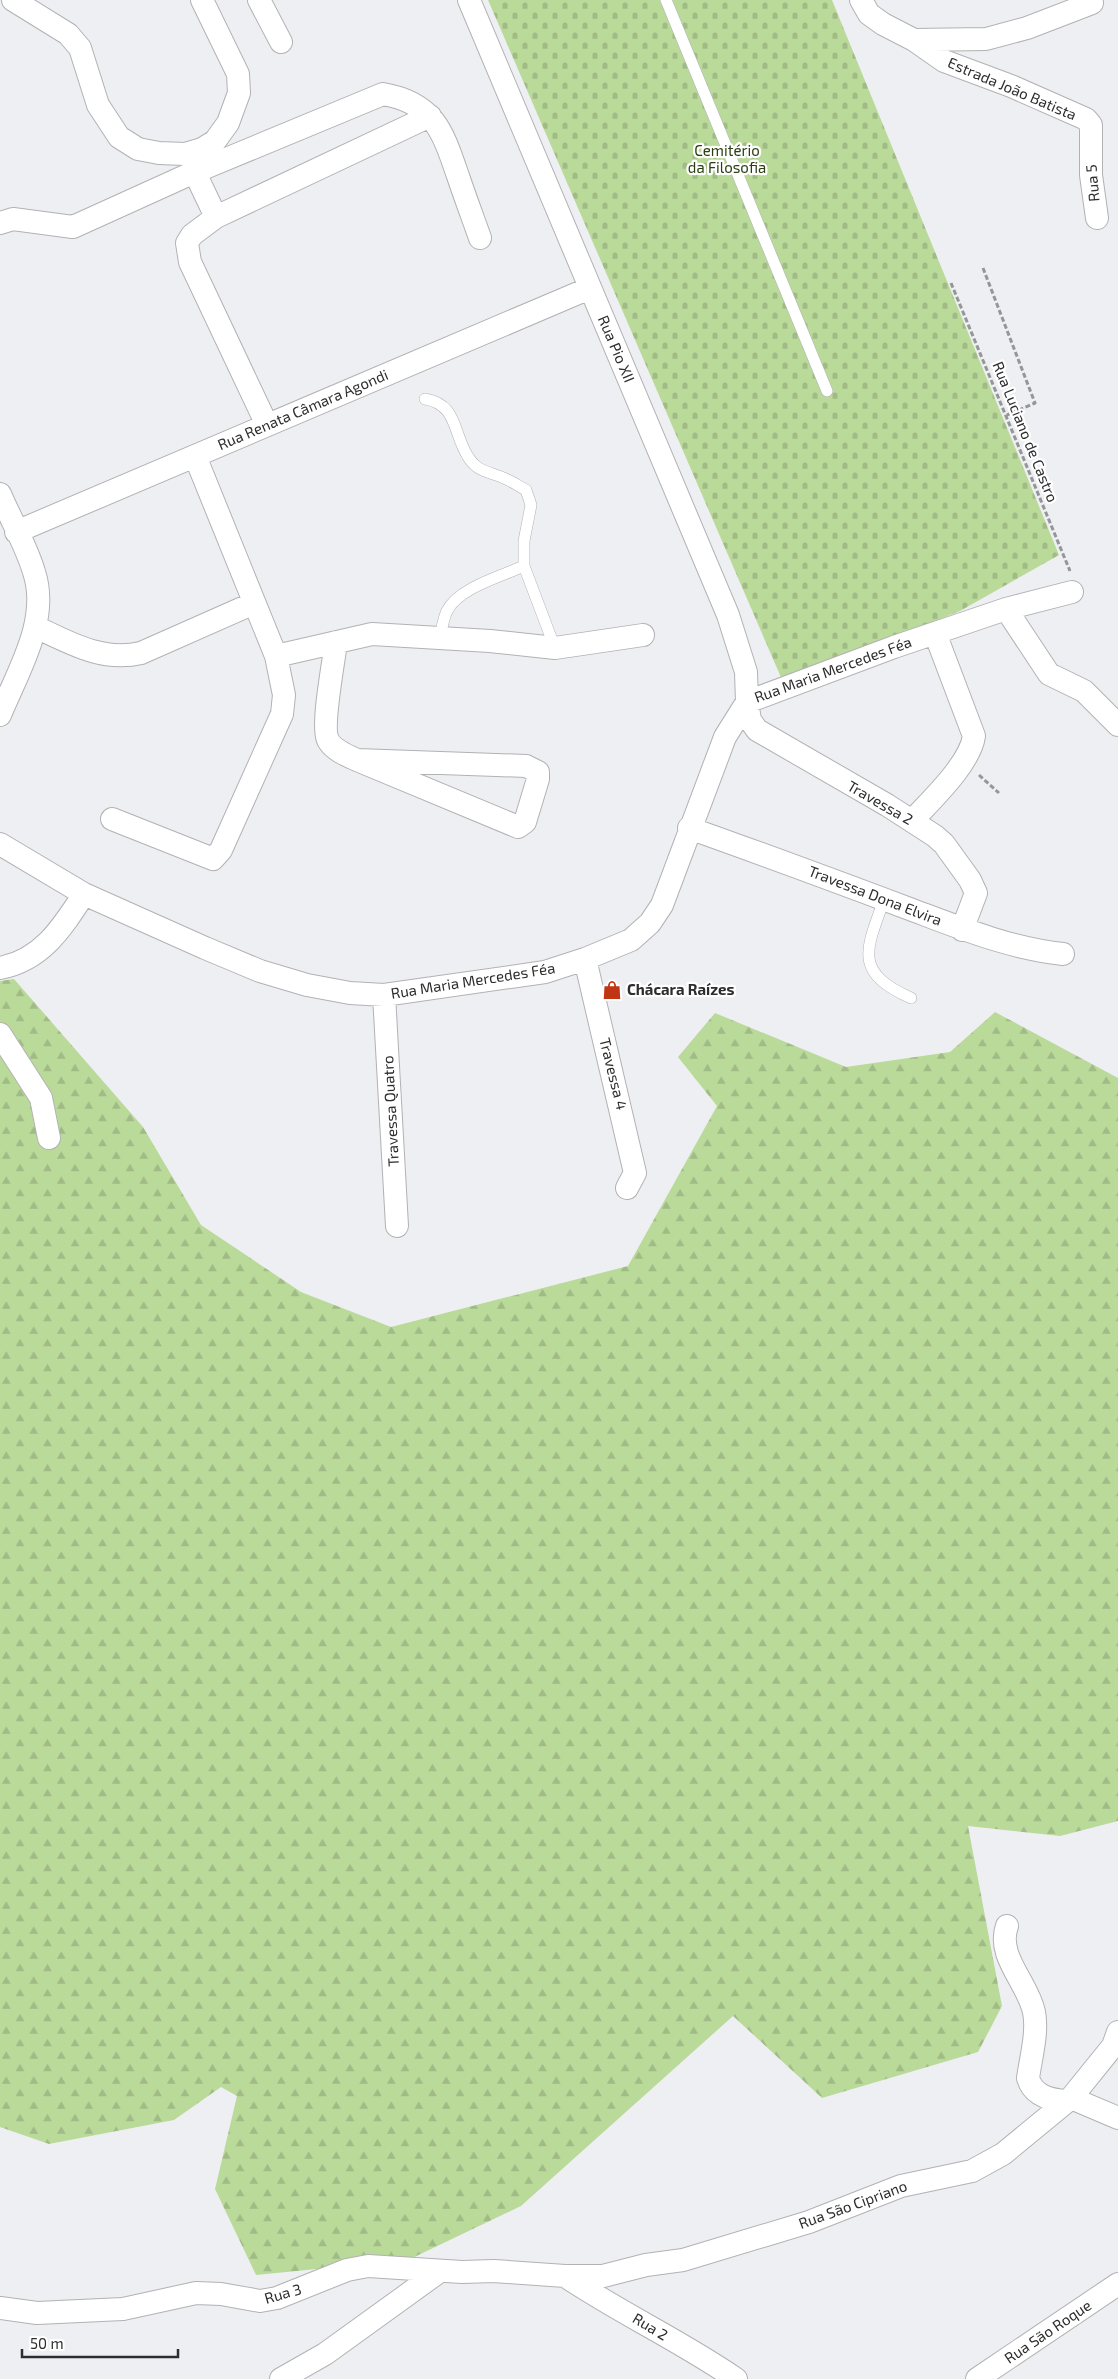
<svg xmlns="http://www.w3.org/2000/svg" width="1118" height="2379" viewBox="0 0 1118 2379" font-family="'Exo 2',sans-serif">
  <defs>
    <pattern id="forest-firs" width="22" height="20" patternUnits="userSpaceOnUse" patternTransform="scale(1.25)"><rect width="22" height="20" fill="#bada9a"/><path d="M5 1l3.5 6h-7zM16 11l3.5 6h-7z" fill="#a0bb85"/></pattern>
    <pattern id="cemetery-stones" width="16" height="16" patternUnits="userSpaceOnUse" patternTransform="scale(1.25)"><rect width="16" height="16" fill="#bada9a"/><path d="M2 7V4a2 2 0 0 1 4 0v3zM10 15v-3a2 2 0 0 1 4 0v3z" fill="#a0bb85"/></pattern>
  </defs>
  <rect width="100%" height="100%" fill="#eeeff2"/>
  <path fill="url(#forest-firs)" d="M14 979 143 1127 201 1225 301 1292 391 1327 628 1266 717 1106 678 1057 715 1013 846 1067 950 1052 995 1012 1118 1078V1821L1060 1836 968 1826 1002 2006 978 2052 822 2098 733 2016 521 2206 408 2260 256 2275 215 2189 237 2096 221 2087 174 2120 49 2144 0 2127V981Z"/>
  <path fill="url(#cemetery-stones)" d="M488 0H832L1059 555 960 611 783 682Z"/>
  <g fill="none" stroke-linecap="round" stroke-linejoin="round">
    <g stroke="#b2b2b5" stroke-width="12">
      <path id="lane" d="M666 0 827 391
        M425 399C457 404 453 432 467 455 477 473 489 471 506 479 513 482 520 487 526 490L531 505 524 541V566L555 648
        M440 637C442 629 443 619 447 611 458 588 502 576 524 566
        M884 900C866 950 853 972 911 998"/>
    </g>
    <g stroke="#b2b2b5" stroke-width="24">
      <path id="street" d="M13 0 68 34 80 48 98 105 119 137 138 149 159 153 185 154 202 149 215 141 228 123 239 93 238 74 202 0
        M259 0 281 42
        M469 0 728 615 746 672 747 702 750 720 757 730 887 805 935 836 944 844 970 880 976 893 962 930
        M861 0 869 14 883 24 914 40 944 61 1011 86 1086 119 1091 125V175L1097 218
        M914 40 986 39 1027 28 1092 3
        M195 173 216 217 430 116
        M216 217 192 235 187 243 190 262 267 425
        M0 223 13 219 73 227 190 174 383 94C435 103 443 133 458 176 465 197 473 218 480 238
        M0 494C11 520 26 545 34 572 50 620 18 671 0 715
        M16 532 590 288
        M1006 609 1049 674 1084 691 1118 725
        M36 627C70 643 102 662 141 653L254 603
        M336 642C334 661 321 726 328 740 333 750 348 756 357 760L526 766 538 772V779L525 822 518 827 357 760
        M276 656 372 634 490 641 555 648 643 635
        M112 819 213 859 221 850 282 714 284 695 276 656 195 456
        M912 821C931 800 970 764 974 736L935 633
        M689 828C762 854 835 881 907 908 958 927 1008 948 1063 954
        M0 844 84 894 205 948 260 971 307 985 350 993 384 995 545 972 585 959 631 940 650 923 662 905 725 737 747 702 894 647 1006 609 1072 592
        M585 959 635 1173 627 1188
        M0 968C42 960 62 928 84 894
        M384 995 397 1226
        M0 1034 41 1098 49 1138
        M1007 1926C996 1956 1028 1983 1034 2012 1038 2032 1031 2057 1028 2078 1033 2096 1050 2100 1067 2101
        M1071 2098 1118 2118
        M565 2276C620 2313 681 2341 736 2379
        M0 2308 37 2313 123 2309 196 2293 221 2294 260 2301 277 2298 347 2270 368 2266 462 2272 494 2271 565 2276H603L646 2265 683 2260 809 2222 901 2186 972 2171 1003 2154 1071 2098 1113 2046 1118 2032
        M281 2379 325 2354 440 2271
        M977 2379 1118 2284"/>
    </g>
    <path stroke="#959698" stroke-width="3" stroke-dasharray="5 2.5" stroke-linecap="butt" d="M983 268 1035 403 1007 415
      M951 283 1070 571
      M979 775 999 793"/>
    <use href="#lane" stroke="#fff" stroke-width="11"/>
    <use href="#street" stroke="#fff" stroke-width="22"/>
  </g>
  <defs>
    <g id="shop-bare" transform="scale(1.5)"><path d="M-5-2.5h2.3a2.7 3.5 0 0 1 5.4 0H5L5.5 6h-11ZM-1.5-2.5h3a1.5 2.3 0 0 0-3 0Z" fill="#c03615" stroke="#fff" stroke-width="2.5" paint-order="stroke"/></g>
  </defs>
  <g fill-rule="evenodd">
    <use href="#shop-bare" x="612" y="990"/>
  </g>
  <g text-anchor="middle" stroke-width="4.5" stroke-linejoin="round" paint-order="stroke">
    <g font-size="15" fill="#2d2d2e" stroke="#fff">
      <text transform="translate(1012 89) rotate(23)" y="5">Estrada João Batista</text>
      <text transform="translate(1093 183) rotate(-95)" y="5">Rua 5</text>
      <text transform="translate(616 349) rotate(67)" y="5">Rua Pio XII</text>
      <text transform="translate(303 410) rotate(-23)" y="5">Rua Renata Câmara Agondi</text>
      <text transform="translate(1025 432) rotate(68)" y="5">Rua Luciano de Castro</text>
      <text transform="translate(833 670) rotate(-20)" y="5">Rua Maria Mercedes Féa</text>
      <text transform="translate(880 803) rotate(30)" y="5">Travessa 2</text>
      <text transform="translate(875 896) rotate(21)" y="5">Travessa Dona Elvira</text>
      <text transform="translate(473 981) rotate(-9)" y="5">Rua Maria Mercedes Féa</text>
      <text transform="translate(613 1074) rotate(76)" y="5">Travessa 4</text>
      <text transform="translate(391 1111) rotate(-93)" y="5">Travessa Quatro</text>
      <text transform="translate(853 2205) rotate(-20)" y="5">Rua São Cipriano</text>
      <text transform="translate(283 2294) rotate(-16)" y="5">Rua 3</text>
      <text transform="translate(650 2327) rotate(31)" y="5">Rua 2</text>
      <text transform="translate(1048 2332) rotate(-34)" y="5">Rua São Roque</text>
    </g>
    <g font-size="15" fill="#2a3f0f" stroke="#fff">
      <text x="727" y="156">Cemitério<tspan x="727" dy="17">da Filosofia</tspan></text>
    </g>
    <g font-size="15" font-weight="bold" fill="#2d2d2e" stroke="#fff" text-anchor="start">
      <text x="627" y="995">Chácara Raízes</text>
    </g>
  </g>
  <path d="M22 2349v8h156v-8" fill="none" stroke="#2d2d2e" stroke-width="2.5"/>
  <text x="30" y="2349" font-size="15" fill="#2d2d2e" stroke="#ffffff" stroke-width="4" paint-order="stroke">50 m</text>
</svg>
